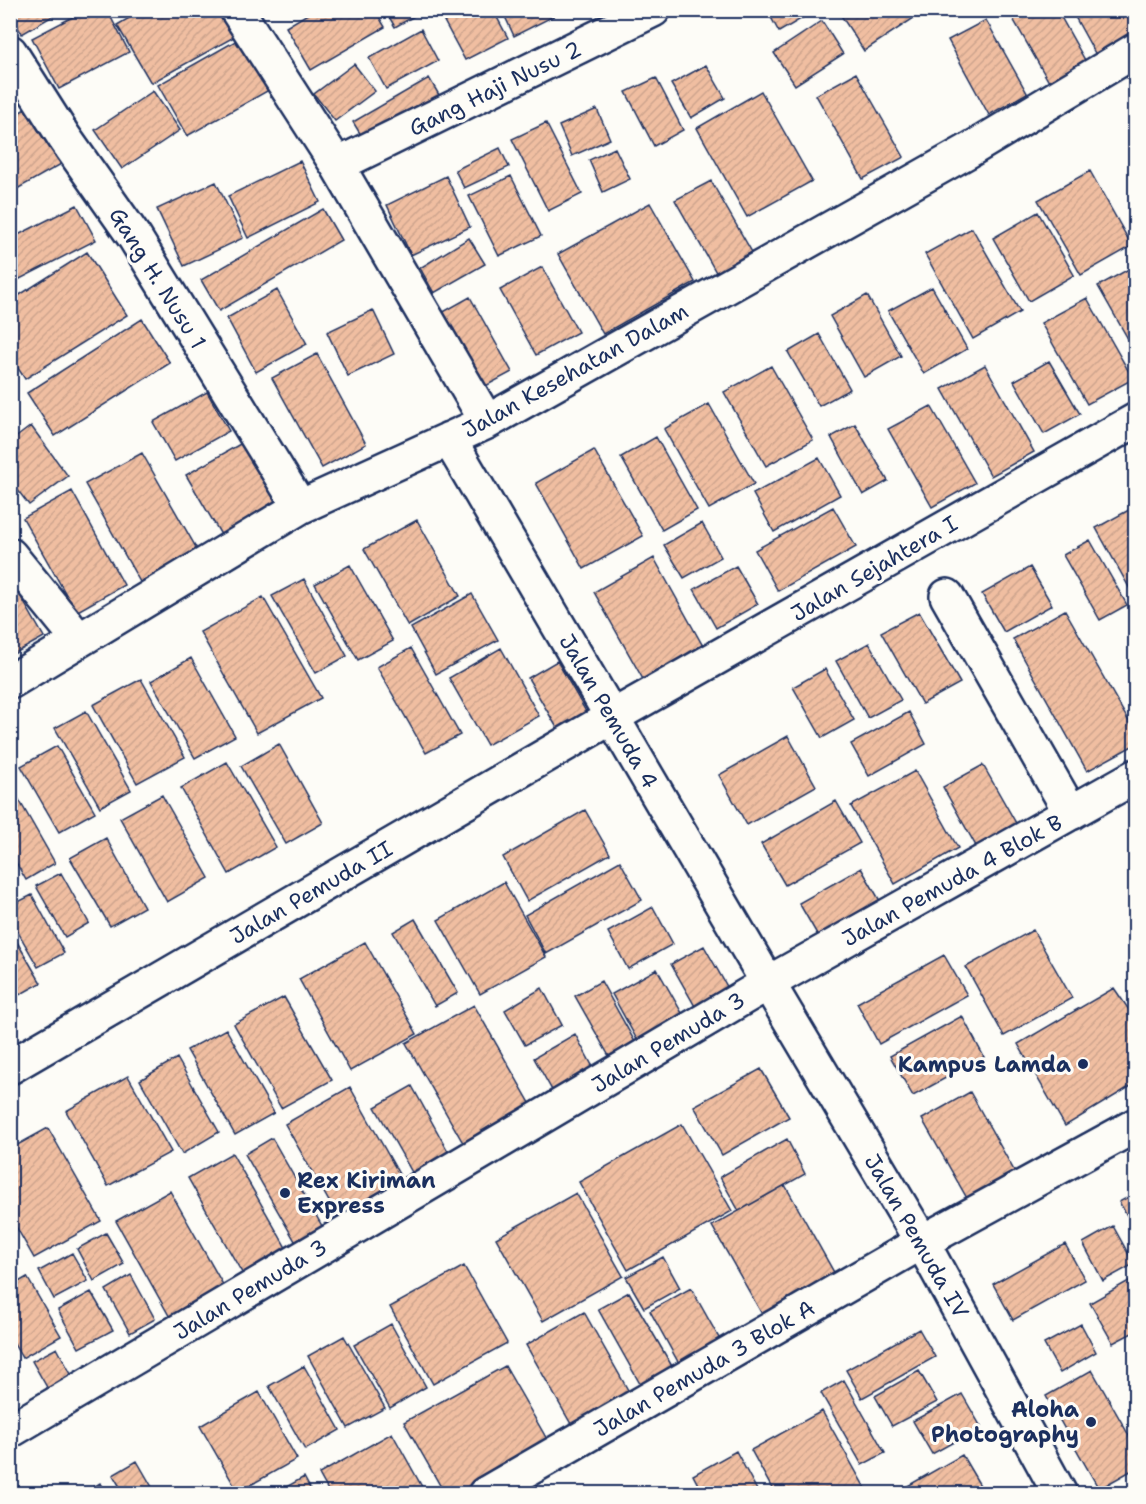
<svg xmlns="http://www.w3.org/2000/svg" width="1146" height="1504" viewBox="0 0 1146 1504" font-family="'Shantell Sans',sans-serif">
  <defs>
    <pattern id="building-hatch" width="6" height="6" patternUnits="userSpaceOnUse" patternTransform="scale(1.5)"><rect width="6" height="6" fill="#f0bea1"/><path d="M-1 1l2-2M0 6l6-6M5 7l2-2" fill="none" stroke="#cda48d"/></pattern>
  </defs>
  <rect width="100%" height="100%" fill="#fdfcf7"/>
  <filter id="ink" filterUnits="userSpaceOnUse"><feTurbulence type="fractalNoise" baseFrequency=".0167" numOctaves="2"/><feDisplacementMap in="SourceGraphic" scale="12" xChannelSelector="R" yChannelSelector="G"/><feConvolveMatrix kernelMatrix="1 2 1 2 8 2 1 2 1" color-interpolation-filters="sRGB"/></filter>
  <g filter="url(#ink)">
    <path fill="url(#building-hatch)" stroke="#1b2f5e" stroke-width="1.5" d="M10 10H63L22 34 10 14Z
      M86 10H107L129 52 59 89 32 38Z
      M143 10H219L234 37 151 83 117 25Z
      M314 10H375L385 27 311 70 286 27Z
      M385 10H425L395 27Z
      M438 10H493L508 38 465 60Z
      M502 10H551L554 16 514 36Z
      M767 10H816L779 32Z
      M845 10H922L923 12 864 51 840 14Z
      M1008 10H1057L1086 62 1049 82Z
      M1082 10H1136V33L1096 55 1074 15Z
      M986 20 1027 93 989 115 948 40Z
      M822 21 843 54 795 85 774 53Z
      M421 29 438 61 386 89 369 58Z
      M239 39 269 90 187 136 158 85Z
      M354 64 375 91 335 121 314 94Z
      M706 65 725 98 691 118 671 84Z
      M856 73 904 157 863 179 816 95Z
      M429 78 445 105 370 150 353 122Z
      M656 78 683 130 654 146 626 92Z
      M153 91 180 130 122 169 95 130Z
      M761 91 812 181 747 217 697 128Z
      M30 106 63 163 10 193V118Z
      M597 109 610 139 572 156 559 126Z
      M546 123 582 194 548 211 512 139Z
      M500 148 509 167 464 188 455 170Z
      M615 148 630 179 603 192 589 160Z
      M300 161 320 202 248 238 228 196Z
      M1090 171 1132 246 1081 275 1038 200Z
      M446 176 470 227 411 255 387 205Z
      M511 176 541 236 499 256 469 196Z
      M711 181 753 254 717 274 675 200Z
      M216 182 243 238 184 266 157 209Z
      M650 203 695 282 603 334 558 254Z
      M77 205 96 240 10 284V239Z
      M323 209 341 240 219 311 201 280Z
      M1038 212 1074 275 1029 301 993 238Z
      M972 228 1020 312 973 339 925 254Z
      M469 238 485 264 434 293 420 268Z
      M87 252 127 315 25 379 10 356V301Z
      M1136 265V353L1098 286Z
      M542 267 578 332 536 355 500 290Z
      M932 287 967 349 924 374 888 311Z
      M277 290 307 344 256 372 227 318Z
      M867 295 901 356 864 377 830 316Z
      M470 297 512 372 480 389 438 315Z
      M1087 298 1133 379 1087 404 1041 323Z
      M373 310 394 354 348 376 327 332Z
      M142 319 170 363 55 436 27 393Z
      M819 334 850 389 819 406 788 352Z
      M317 354 366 444 322 468 272 378Z
      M1049 361 1080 414 1044 434 1014 381Z
      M985 365 1034 452 991 476 942 389Z
      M771 366 813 440 766 466 724 392Z
      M207 392 229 431 175 461 153 422Z
      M709 404 754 484 709 509 664 429Z
      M931 406 975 483 932 507 888 429Z
      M855 424 888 481 863 495 831 437Z
      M31 426 68 476 29 505 10 480V442Z
      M656 437 697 510 662 530 621 457Z
      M247 440 289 510 227 545 186 475Z
      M594 450 643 536 584 569 536 483Z
      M142 453 198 551 140 582 85 484Z
      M819 458 840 495 774 532 753 494Z
      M72 491 124 585 76 612 23 518Z
      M1136 506V598H1135L1096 528Z
      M833 507 856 547 778 591 755 550Z
      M417 520 460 596 408 626 364 549Z
      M702 523 721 557 684 578 664 545Z
      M1090 540 1127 605 1100 620 1063 555Z
      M654 558 704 648 644 681 594 592Z
      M350 565 393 641 358 660 315 584Z
      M736 566 758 604 716 628 694 589Z
      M1030 567 1052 605 1004 632 982 594Z
      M10 578 44 637 10 656Z
      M304 579 347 656 316 673 272 596Z
      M472 594 498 640 436 674 411 628Z
      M263 597 321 698 257 733 200 632Z
      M1065 610 1136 734V744L1087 771 1013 639Z
      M919 612 960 683 922 704 881 632Z
      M869 643 901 700 868 718 836 661Z
      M411 648 460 735 426 753 377 667Z
      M501 648 539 716 487 745 449 678Z
      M191 658 235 736 195 758 151 681Z
      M557 661 589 717 560 733 528 678Z
      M825 669 854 720 822 738 793 687Z
      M141 679 185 757 137 783 93 705Z
      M86 711 131 790 100 807 55 728Z
      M909 712 926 744 869 776 851 744Z
      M788 736 816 786 747 825 719 775Z
      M279 744 323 823 286 844 241 766Z
      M57 746 95 812 59 832 21 766Z
      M227 762 276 847 229 874 181 788Z
      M983 765 1021 832 981 855 943 787Z
      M915 771 958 848 895 884 851 806Z
      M10 784 55 863 26 880 10 852Z
      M162 795 209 878 167 902 120 818Z
      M836 801 860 843 785 885 761 844Z
      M585 810 610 854 527 901 503 857Z
      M106 838 144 907 110 926 70 858Z
      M620 861 642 900 546 954 525 915Z
      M861 868 887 913 825 948 799 903Z
      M61 873 89 923 65 937 36 886Z
      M504 882 546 957 480 994 438 920Z
      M32 895 64 953 38 967 10 918V906Z
      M653 907 673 944 628 969 608 932Z
      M415 919 458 993 435 1006 393 932Z
      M10 930 41 983 10 1000Z
      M1033 930 1072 998 1004 1036 966 967Z
      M365 942 417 1034 350 1071 299 979Z
      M704 946 729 990 696 1008 671 964Z
      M944 955 967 995 879 1044 857 1003Z
      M657 969 687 1022 641 1047 612 994Z
      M601 981 635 1042 609 1056 575 996Z
      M542 988 562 1025 525 1045 505 1010Z
      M1114 988 1136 1020V1083L1065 1126 1018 1044Z
      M284 997 332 1080 281 1108 234 1024Z
      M474 1005 538 1117 470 1155 406 1043Z
      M962 1016 984 1057 913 1096 890 1056Z
      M226 1029 274 1113 235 1135 187 1050Z
      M575 1034 594 1069 553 1092 534 1058Z
      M177 1058 219 1132 182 1154 140 1080Z
      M761 1069 789 1117 722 1155 694 1106Z
      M128 1076 171 1152 108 1186 66 1111Z
      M412 1086 449 1153 413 1174 375 1107Z
      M350 1087 404 1183 339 1219 285 1124Z
      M970 1092 1016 1174 968 1200 922 1119Z
      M682 1124 732 1211 628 1270 579 1182Z
      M48 1128 101 1221 34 1258 10 1216V1149Z
      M272 1138 326 1233 299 1248 245 1154Z
      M787 1139 805 1174 739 1211 720 1177Z
      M232 1153 289 1253 245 1278 188 1178Z
      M785 1185 840 1283 767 1323 712 1226Z
      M170 1191 226 1290 172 1321 116 1221Z
      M576 1193 623 1276 543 1321 496 1238Z
      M1136 1193V1230L1119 1202Z
      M1113 1226 1134 1264 1103 1281 1083 1243Z
      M106 1233 124 1264 94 1281 77 1249Z
      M1065 1244 1085 1280 1013 1320 993 1284Z
      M72 1253 88 1281 54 1299 39 1271Z
      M663 1257 680 1288 644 1308 626 1277Z
      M464 1266 507 1343 433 1384 390 1307Z
      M131 1275 155 1319 130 1333 106 1290Z
      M27 1277 61 1336 22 1358 10 1337V1287Z
      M1134 1278 1136 1331 1113 1343 1090 1303Z
      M691 1288 724 1347 682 1369 650 1311Z
      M91 1292 113 1330 79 1348 58 1310Z
      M629 1292 680 1380 648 1398 598 1309Z
      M584 1312 633 1399 575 1431 526 1345Z
      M391 1324 426 1387 390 1408 354 1345Z
      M1081 1324 1096 1352 1060 1373 1044 1344Z
      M919 1329 935 1357 862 1398 846 1370Z
      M344 1336 385 1408 348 1428 308 1356Z
      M57 1348 72 1376 48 1389 32 1361Z
      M304 1366 340 1430 305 1450 269 1386Z
      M505 1366 552 1448 471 1494H445L404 1422Z
      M1092 1370 1136 1448V1468L1099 1489 1046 1396Z
      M919 1371 937 1402 892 1426 875 1396Z
      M844 1380 885 1453 862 1465 821 1393Z
      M259 1392 297 1459 238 1492 200 1426Z
      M962 1394 981 1427 932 1454 913 1421Z
      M822 1411 865 1488 854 1494H775L751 1450Z
      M392 1433 426 1494H330L319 1474Z
      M736 1451 759 1494H703L693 1475Z
      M962 1455 985 1494H907L904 1488Z
      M137 1461 156 1494H124L113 1475Z
      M304 1477 313 1494H274Z
      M100 1483 106 1494H82Z"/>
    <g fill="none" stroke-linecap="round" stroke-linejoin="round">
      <g stroke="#1b2f5e" stroke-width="38">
        <path id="street" d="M237 10 337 165 487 422
          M10 52 64 137 135 238 300 507
          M337 165 653 10
          M449 439 768 983 922 1242 1060 1494
          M10 555 79 640
          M947 596 1071 813
          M10 682 300 507 487 422 968 151 1136 50
          M10 1067 612 717 1136 420
          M10 1431 768 983 1136 776
          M485 1494 922 1242 1136 1125"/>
      </g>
      <use href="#street" stroke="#fdfcf7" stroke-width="33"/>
    </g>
  </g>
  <g fill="#1b2f5e" stroke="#fdfcf7" stroke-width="2">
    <circle cx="1083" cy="1064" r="6"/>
    <circle cx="285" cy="1193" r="6"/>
    <circle cx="1091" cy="1422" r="6"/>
  </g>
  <g text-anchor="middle" stroke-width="6" stroke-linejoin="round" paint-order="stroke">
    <g font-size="22" fill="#1b2f5e" stroke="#fdfcf7">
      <text transform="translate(495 88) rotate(-26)" y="8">Gang Haji Nusu 2</text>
      <text transform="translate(158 278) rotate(58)" y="8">Gang H. Nusu 1</text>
      <text transform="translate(575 370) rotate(-29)" y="8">Jalan Kesehatan Dalam</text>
      <text transform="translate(874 568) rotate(-30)" y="8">Jalan Sejahtera I</text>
      <text transform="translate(609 711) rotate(60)" y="8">Jalan Pemuda 4</text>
      <text transform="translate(952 880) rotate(-29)" y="8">Jalan Pemuda 4 Blok B</text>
      <text transform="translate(311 892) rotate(-30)" y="8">Jalan Pemuda II</text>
      <text transform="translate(668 1042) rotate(-31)" y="8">Jalan Pemuda 3</text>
      <text transform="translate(917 1236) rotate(60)" y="8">Jalan Pemuda IV</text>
      <text transform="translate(250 1289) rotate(-31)" y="8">Jalan Pemuda 3</text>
      <text transform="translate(704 1368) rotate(-30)" y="8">Jalan Pemuda 3 Blok A</text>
    </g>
    <g font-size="22" font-weight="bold" fill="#1b2f5e" stroke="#fdfcf7" text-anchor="end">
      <text x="1071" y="1072">Kampus Lamda</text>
      <text x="297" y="1188" text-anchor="start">Rex Kiriman<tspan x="297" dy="25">Express</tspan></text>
      <text x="1079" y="1417">Aloha<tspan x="1079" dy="25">Photography</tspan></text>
    </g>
  </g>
  <rect width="1146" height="1504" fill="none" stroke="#fdfcf7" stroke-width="36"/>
  <rect x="18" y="18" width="1110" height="1468" fill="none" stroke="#1b2f5e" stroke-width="2" filter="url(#ink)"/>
</svg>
